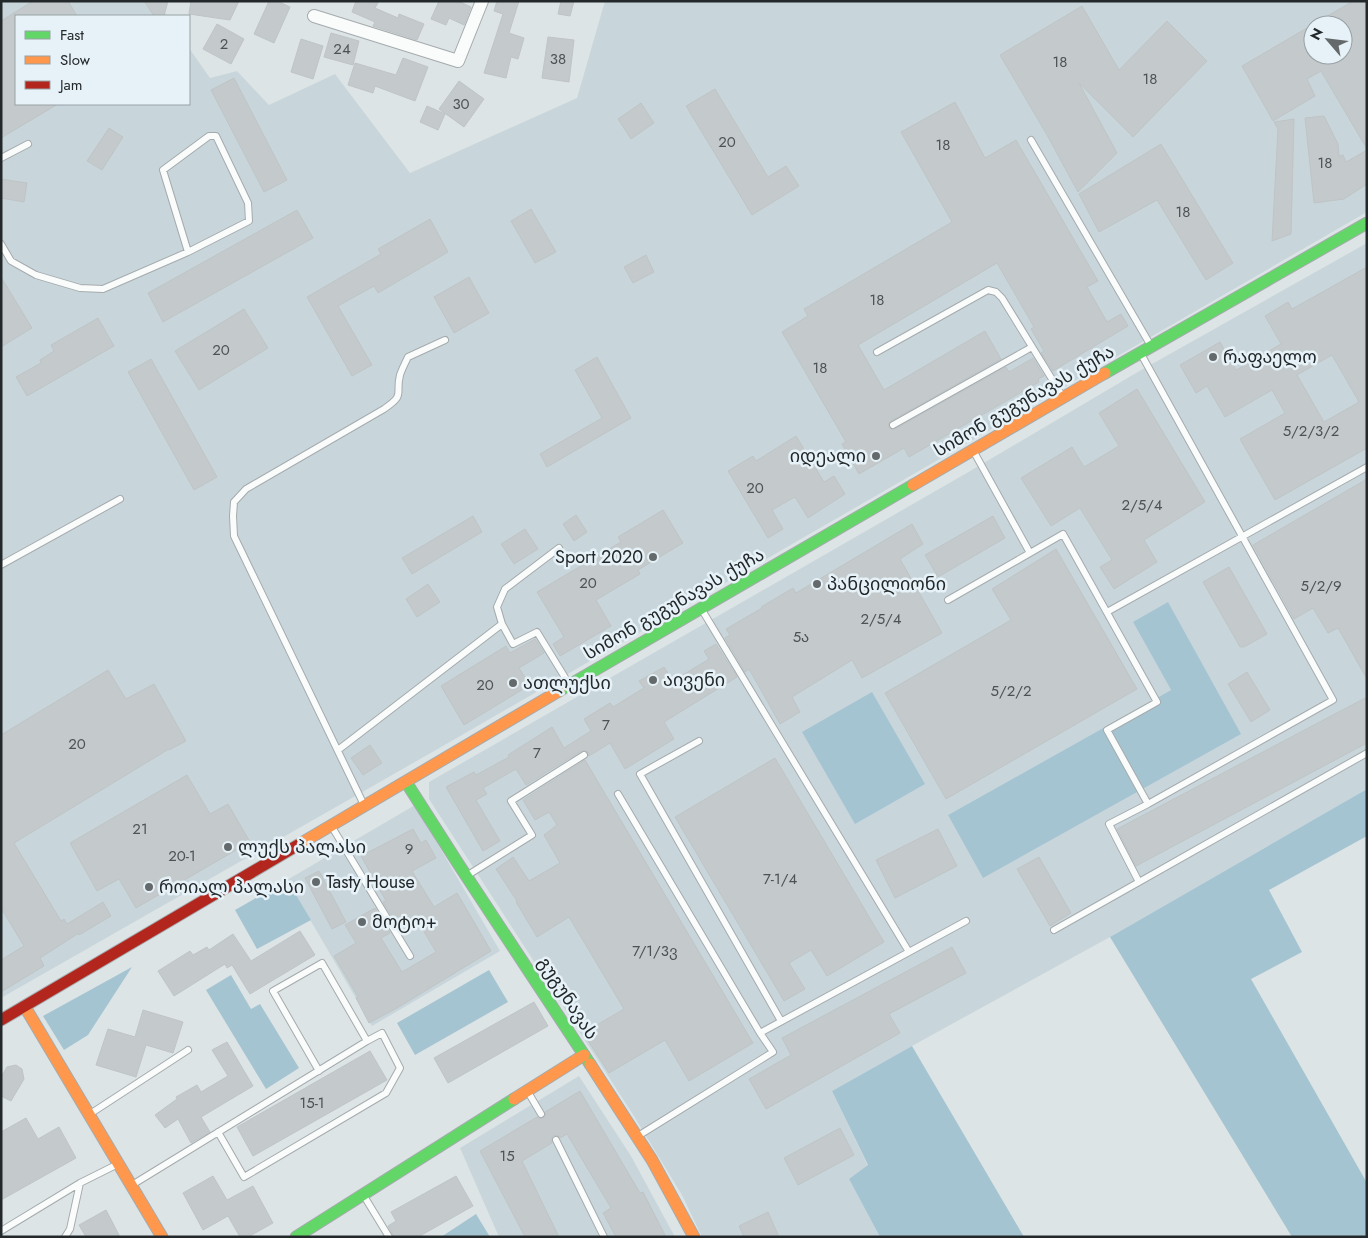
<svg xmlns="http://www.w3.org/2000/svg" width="1368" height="1238" viewBox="0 0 1368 1238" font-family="Jost,'Noto Sans Georgian',sans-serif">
  <rect width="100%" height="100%" fill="#dde4e6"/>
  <path fill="#c8d6dc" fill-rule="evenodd" d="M1 1H156L167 16H16V104H189V48L210 78 237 71 269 105 335 74 410 173 577 98 605 1H1367V212L436 750 1 998ZM1313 25H1343V55H1313Z
    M1367 243V789L1110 937 912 1046 832 1091 868 1166 849 1179 880 1237H702L682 1195 632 1113 429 799V782L965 474 1136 373ZM1133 622 1240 734 948 815 1171 690Z
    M415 805 500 951 372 1026 287 880Z
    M579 1076 631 1156 675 1237H499L460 1148Z"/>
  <path fill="#a5c4d1" d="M1168 602 1241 734 983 878 948 815 1171 690 1133 622Z
    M872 692 925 784 855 824 802 732Z
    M1367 789V836L1269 890 1302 952 1251 979 1367 1183V1237H1292L1110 937Z
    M287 880 311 920 257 949 235 910Z
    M132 967 88 1035 64 1050 43 1016Z
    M489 970 508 1002 415 1055 397 1023Z
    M231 975 251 1009 260 1004 299 1068 266 1089 206 990Z
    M912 1046 1024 1237H880L849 1179 868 1165 832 1091Z
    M476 1214 490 1237H441Z"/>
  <path fill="#c4cacb" stroke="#bfc4c6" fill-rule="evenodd" d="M33 1H68L77 16H16V104H58L1 138V21Z
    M144 1H168L164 16H154Z
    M191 1H239L230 20 189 14Z
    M269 1H277L290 7 274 43 254 34Z
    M356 1H379L375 8 398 18 399 14 424 24 417 40 373 26 375 22 352 12Z
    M439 1H458L471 7 464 25 449 18 446 25 431 19Z
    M497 1H519L509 33 524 38 518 59 511 57 506 78 484 73 503 14 494 11Z
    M561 1H574L570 16 558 14Z
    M1353 1H1367V149L1321 71 1307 79 1315 96 1273 121 1242 66ZM1313 25H1343V55H1313Z
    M1082 6 1119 70 1167 21 1207 61 1133 137 1079 83 1117 153 1078 192 1047 135 1000 55Z
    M217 24 244 39 231 64 203 49Z
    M331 33 359 41 353 65 324 57Z
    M548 37 574 40 569 82 542 78Z
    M301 39 323 46 313 79 291 72Z
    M403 58 428 67 415 101 375 86 373 93 348 85 355 63 396 75Z
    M234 78 287 180 264 192 211 90Z
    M459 81 484 99 464 127 439 109Z
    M715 89 768 177 786 166 799 186 752 215 686 106Z
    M955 102 985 158 1016 140 1098 281 1087 287 1107 322 1121 314 1128 326 1053 371 1041 353 1044 351 1031 329 1034 327 997 263 858 345 884 390 985 331 1001 359 891 421 889 423 888 427 891 429H895L1006 367 1009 372 1033 358 1044 376 1038 379 1039 382 909 457 904 448 859 474 842 444 846 442 782 332 808 316 804 309 952 222 901 132Z
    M641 103 654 123 631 139 618 119Z
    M427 106 445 114 438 130 420 122Z
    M1324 116 1338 144 1339 156 1343 155 1346 162 1367 150V184L1344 199 1314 203 1305 118Z
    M1294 119 1291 234 1272 241 1278 129 1274 122Z
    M109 128 123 137 102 170 87 161Z
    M1161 144 1233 263 1206 280 1157 200 1099 232 1079 194Z
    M1 179 27 183 24 202 1 198Z
    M531 209 556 252 535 263 511 221Z
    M297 210 313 238 163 322 148 293Z
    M430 219 448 252 378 293 374 286 338 306 372 365 352 376 307 297 381 254 378 249Z
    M646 255 654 272 633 283 624 267Z
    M1367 267V448L1275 500 1240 439 1285 413 1272 390 1225 417 1207 386 1196 393 1180 365 1220 342 1236 370 1281 344 1265 316 1288 302 1292 309ZM1332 355 1359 402 1324 422 1297 375Z
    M1 277 32 328 1 347Z
    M469 277 489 313 454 333 434 297Z
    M244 309 268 348 199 390 175 351Z
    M98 318 114 346 27 396 16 377 41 363 40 360 54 351 51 345Z
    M597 357 631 418 547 467 540 454 602 418 575 370Z
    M151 359 217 477 194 490 128 372Z
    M1137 389 1205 502 1144 540 1157 562 1114 589 1100 567 1112 560 1080 508 1051 526 1021 478 1072 447 1084 467 1119 446 1099 413Z
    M796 436 824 482 834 476 845 494 808 518 795 497 772 510 783 529 768 538 728 471 753 456 756 461Z
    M1367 479V679L1338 628 1328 633 1313 608 1294 619 1253 545Z
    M663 510 683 543 638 570 640 574 596 600 611 626 560 656 553 644 564 637 537 592 621 542 618 537Z
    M576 515 587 532 574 541 563 524Z
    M473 516 482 532 412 574 402 558Z
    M993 516 1005 538 938 577 925 555Z
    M912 524 923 544 900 559 942 633 862 678 852 660 792 697 800 712 780 724 749 669 745 672 725 638 730 635 726 629 762 608 761 607 793 588 796 593Z
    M525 529 538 549 514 564 501 544Z
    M1056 549 1137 689 946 799 885 693 1011 620 992 589Z
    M1229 567 1267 634 1244 647H1240L1203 582Z
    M428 584 440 602 417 617 406 599Z
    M535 639 544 653 519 668 530 685 464 725 441 686 506 646 510 653Z
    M716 644 737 677 664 722 674 739 625 769 610 743 589 756 587 751H581L526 785 516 769 483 788 487 794 476 800 500 841 483 851 446 787 474 772 476 775 509 757 508 755 552 727 564 748 591 731 584 719 610 703 613 707 644 688 639 681 664 667 673 681 709 659 704 651Z
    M108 670 126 699 154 684 186 741 169 750V749L14 843 61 921 64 919 67 924 103 902 111 916 79 935V933L40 958 44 966 1 992V960L24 946 1 908V735Z
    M1247 672 1270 710 1251 722 1228 684Z
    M1367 697V743L1136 866 1117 829Z
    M370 745 382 763 363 775 351 758Z
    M775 758 884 942 827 976 811 950 789 963 805 989 784 1001 675 817Z
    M585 760 753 1043 689 1081 665 1040 609 1073 583 1033 624 1009 569 917 537 937 516 902 517 901 496 869 513 857 529 881 560 863 544 835 557 825 549 812 535 820 523 800Z
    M187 775 210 814 228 804 250 842 136 908 119 879 97 891 70 843Z
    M413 829 421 843 426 840 436 858 412 871 434 907 457 893 491 951 397 1008 369 1023 356 998 358 997 334 956 356 943 345 925 375 908 390 933 381 938 402 972 436 952 416 918 399 928 383 902 386 901 361 856Z
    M938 829 957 866 895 898 876 860Z
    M1039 857 1071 913 1050 926 1017 869Z
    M319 871 346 922 332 929 305 878Z
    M300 931 315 955 250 994 232 965 227 968 225 964 174 996 158 971 190 951 193 955 207 947 209 950 233 934 251 961Z
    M952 947 966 973 889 1014 900 1033 766 1109 749 1079 791 1055 782 1038Z
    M534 1002 548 1026 448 1083 434 1058Z
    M143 1010 183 1022 173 1053 146 1045 136 1077 96 1065 108 1029 135 1037Z
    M227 1042 253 1086 201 1117 210 1132 191 1143 178 1119 165 1128 155 1115 177 1099 176 1097 197 1085 201 1092 228 1076 212 1050Z
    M370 1051 387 1080 253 1156 237 1127Z
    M16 1065 22 1069 24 1079 11 1101 1 1096V1077L7 1067Z
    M580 1091 640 1193 643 1192 666 1237H616L603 1213 611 1208 567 1134 560 1138 557 1135 553 1136 551 1139 552 1143 522 1161 559 1237H525L480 1151 537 1117 539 1119 543 1118 546 1116 545 1112Z
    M26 1118 38 1139 59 1127 76 1158 1 1200V1132Z
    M840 1128 854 1155 798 1185 784 1158Z
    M213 1176 227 1200 253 1186 273 1223 248 1237H240L228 1216 203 1230 183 1193Z
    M456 1176 473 1206 418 1237H394L388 1226 396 1221 391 1212Z
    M106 1210 120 1237H86L79 1225Z
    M768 1212 779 1237H744L739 1226Z"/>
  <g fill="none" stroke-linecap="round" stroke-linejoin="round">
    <g stroke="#a5abad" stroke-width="8">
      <path id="lane" d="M1031 140 1151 346
        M1 158 28 144
        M1 244 11 261 36 275 80 288 103 289 188 252 249 221 248 203 216 136H209L163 170 188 252
        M877 352 988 290 996 292 1002 298 1063 397
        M1141 354 1333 700 1148 804 1109 824 1139 882 1367 753
        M893 425 1032 347
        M974 452 1030 553 1063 534 1157 702 1107 730 1148 804
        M559 548 505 589 497 607 502 624 513 644 537 632 569 684
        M1 565 120 499
        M948 600 1030 553
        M702 610 909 952
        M1107 612 1367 467
        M699 741 640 774 781 1021
        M338 750 502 624
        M618 794 760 1033
        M364 805 234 536 233 516 234 502 246 489 384 409C406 394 395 395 400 375 402 369 405 363 408 357L445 340
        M332 827 410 956
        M468 875 532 835 511 801 584 755
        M1054 930 1139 882
        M319 1071 273 991 322 963 367 1041
        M528 1092 541 1114
        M90 1114 188 1050
        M638 1136 773 1052 760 1033 966 921
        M556 1140 604 1237
        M132 1185 367 1041 382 1033 400 1068 386 1093 244 1177 218 1132
        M364 1196 389 1237
        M1 1231 80 1183
        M65 1237 70 1229 80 1183 118 1164"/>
    </g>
    <g stroke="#a5abad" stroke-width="14">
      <path id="street" d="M314 16 458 61 482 1"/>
    </g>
    <g stroke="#a5abad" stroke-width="13">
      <path id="fast" d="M1105 373 1367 223
        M559 691 913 485
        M406 782 459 865 590 1064
        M296 1237 514 1099"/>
    </g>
    <g stroke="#a5abad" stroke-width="13">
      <path id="slow" d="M913 485 1105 373
        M298 845 559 691
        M25 1007 162 1237
        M590 1064 652 1160 694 1237
        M514 1099 584 1055"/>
    </g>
    <g stroke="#a5abad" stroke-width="13">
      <path id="jam" d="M1 1020 298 845"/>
    </g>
    <use href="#lane" stroke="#fafbfb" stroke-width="6"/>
    <use href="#street" stroke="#fafbfb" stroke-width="12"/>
    <use href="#fast" stroke="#63d668" stroke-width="11"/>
    <use href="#slow" stroke="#ff974d" stroke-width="11"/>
    <use href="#jam" stroke="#b3261e" stroke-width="11"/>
  </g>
  <g fill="#646a6c" stroke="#e6f2f8" stroke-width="2">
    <circle cx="1213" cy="357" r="5"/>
    <circle cx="876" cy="456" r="5"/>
    <circle cx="653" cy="557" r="5"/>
    <circle cx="817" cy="584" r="5"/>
    <circle cx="653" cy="680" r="5"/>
    <circle cx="513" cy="683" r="5"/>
    <circle cx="228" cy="847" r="5"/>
    <circle cx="316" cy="882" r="5"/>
    <circle cx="149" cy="887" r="5"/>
    <circle cx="362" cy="922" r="5"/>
  </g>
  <g text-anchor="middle" stroke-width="5" stroke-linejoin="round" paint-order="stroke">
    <g font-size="15" fill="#4d5254">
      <text x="224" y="49">2</text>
      <text x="342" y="54">24</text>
      <text x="558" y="64">38</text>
      <text x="1060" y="67">18</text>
      <text x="1150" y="84">18</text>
      <text x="461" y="109">30</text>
      <text x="727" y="147">20</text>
      <text x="943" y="150">18</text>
      <text x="1325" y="168">18</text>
      <text x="1183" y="217">18</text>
      <text x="877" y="305">18</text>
      <text x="221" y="355">20</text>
      <text x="820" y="373">18</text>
      <text x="1311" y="436">5/2/3/2</text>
      <text x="755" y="493">20</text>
      <text x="1142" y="510">2/5/4</text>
      <text x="588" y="588">20</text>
      <text x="1321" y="591">5/2/9</text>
      <text x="881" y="624">2/5/4</text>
      <text x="801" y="642">5ა</text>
      <text x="485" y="690">20</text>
      <text x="1011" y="696">5/2/2</text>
      <text x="606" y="730">7</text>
      <text x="77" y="749">20</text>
      <text x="537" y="758">7</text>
      <text x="140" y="834">21</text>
      <text x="409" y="854">9</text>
      <text x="182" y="861">20-1</text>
      <text x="780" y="884">7-1/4</text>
      <text x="655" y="956">7/1/3ვ</text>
      <text x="312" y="1108">15-1</text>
      <text x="507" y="1161">15</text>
    </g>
    <g font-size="18" fill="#23282a" stroke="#e6f2f8" text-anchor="start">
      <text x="1223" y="363">რაფაელო</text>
      <text x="866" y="462" text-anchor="end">იდეალი</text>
      <text x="643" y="563" text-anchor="end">Sport 2020</text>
      <text x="827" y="590">პანცილიონი</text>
      <text x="663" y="686">აივენი</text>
      <text x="523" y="689">ათლუქსი</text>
      <text x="238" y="853">ლუქს პალასი</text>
      <text x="326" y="888">Tasty House</text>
      <text x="159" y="893">როიალ პალასი</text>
      <text x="372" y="928">მოტო+</text>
    </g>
    <g font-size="18" fill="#23282a" stroke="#e6f2f8">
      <text transform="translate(1024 401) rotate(-30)" y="6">სიმონ გუგუნავას ქუჩა</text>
      <text transform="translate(674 604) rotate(-30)" y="6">სიმონ გუგუნავას ქუჩა</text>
      <text transform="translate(568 998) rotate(57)" y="6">გუგუნავას</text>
    </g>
  </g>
  <rect width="1368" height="1238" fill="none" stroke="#23282a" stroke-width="5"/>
  <rect x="15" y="15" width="175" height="90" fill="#e6f2f8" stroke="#98a1a6"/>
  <rect x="25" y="31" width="25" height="8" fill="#63d668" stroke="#98a1a6"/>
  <text x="60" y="40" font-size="15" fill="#23282a">Fast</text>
  <rect x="25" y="56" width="25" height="8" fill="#ff974d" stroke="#98a1a6"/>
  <text x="60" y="65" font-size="15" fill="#23282a">Slow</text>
  <rect x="25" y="81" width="25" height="8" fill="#b3261e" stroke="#98a1a6"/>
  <text x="60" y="90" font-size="15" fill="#23282a">Jam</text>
  <g transform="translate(1328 40) rotate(298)"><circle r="24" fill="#e6f2f8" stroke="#98a1a6"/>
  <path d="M0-4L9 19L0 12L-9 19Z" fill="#646a6c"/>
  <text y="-8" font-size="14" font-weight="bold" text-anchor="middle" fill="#23282a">N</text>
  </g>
</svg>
